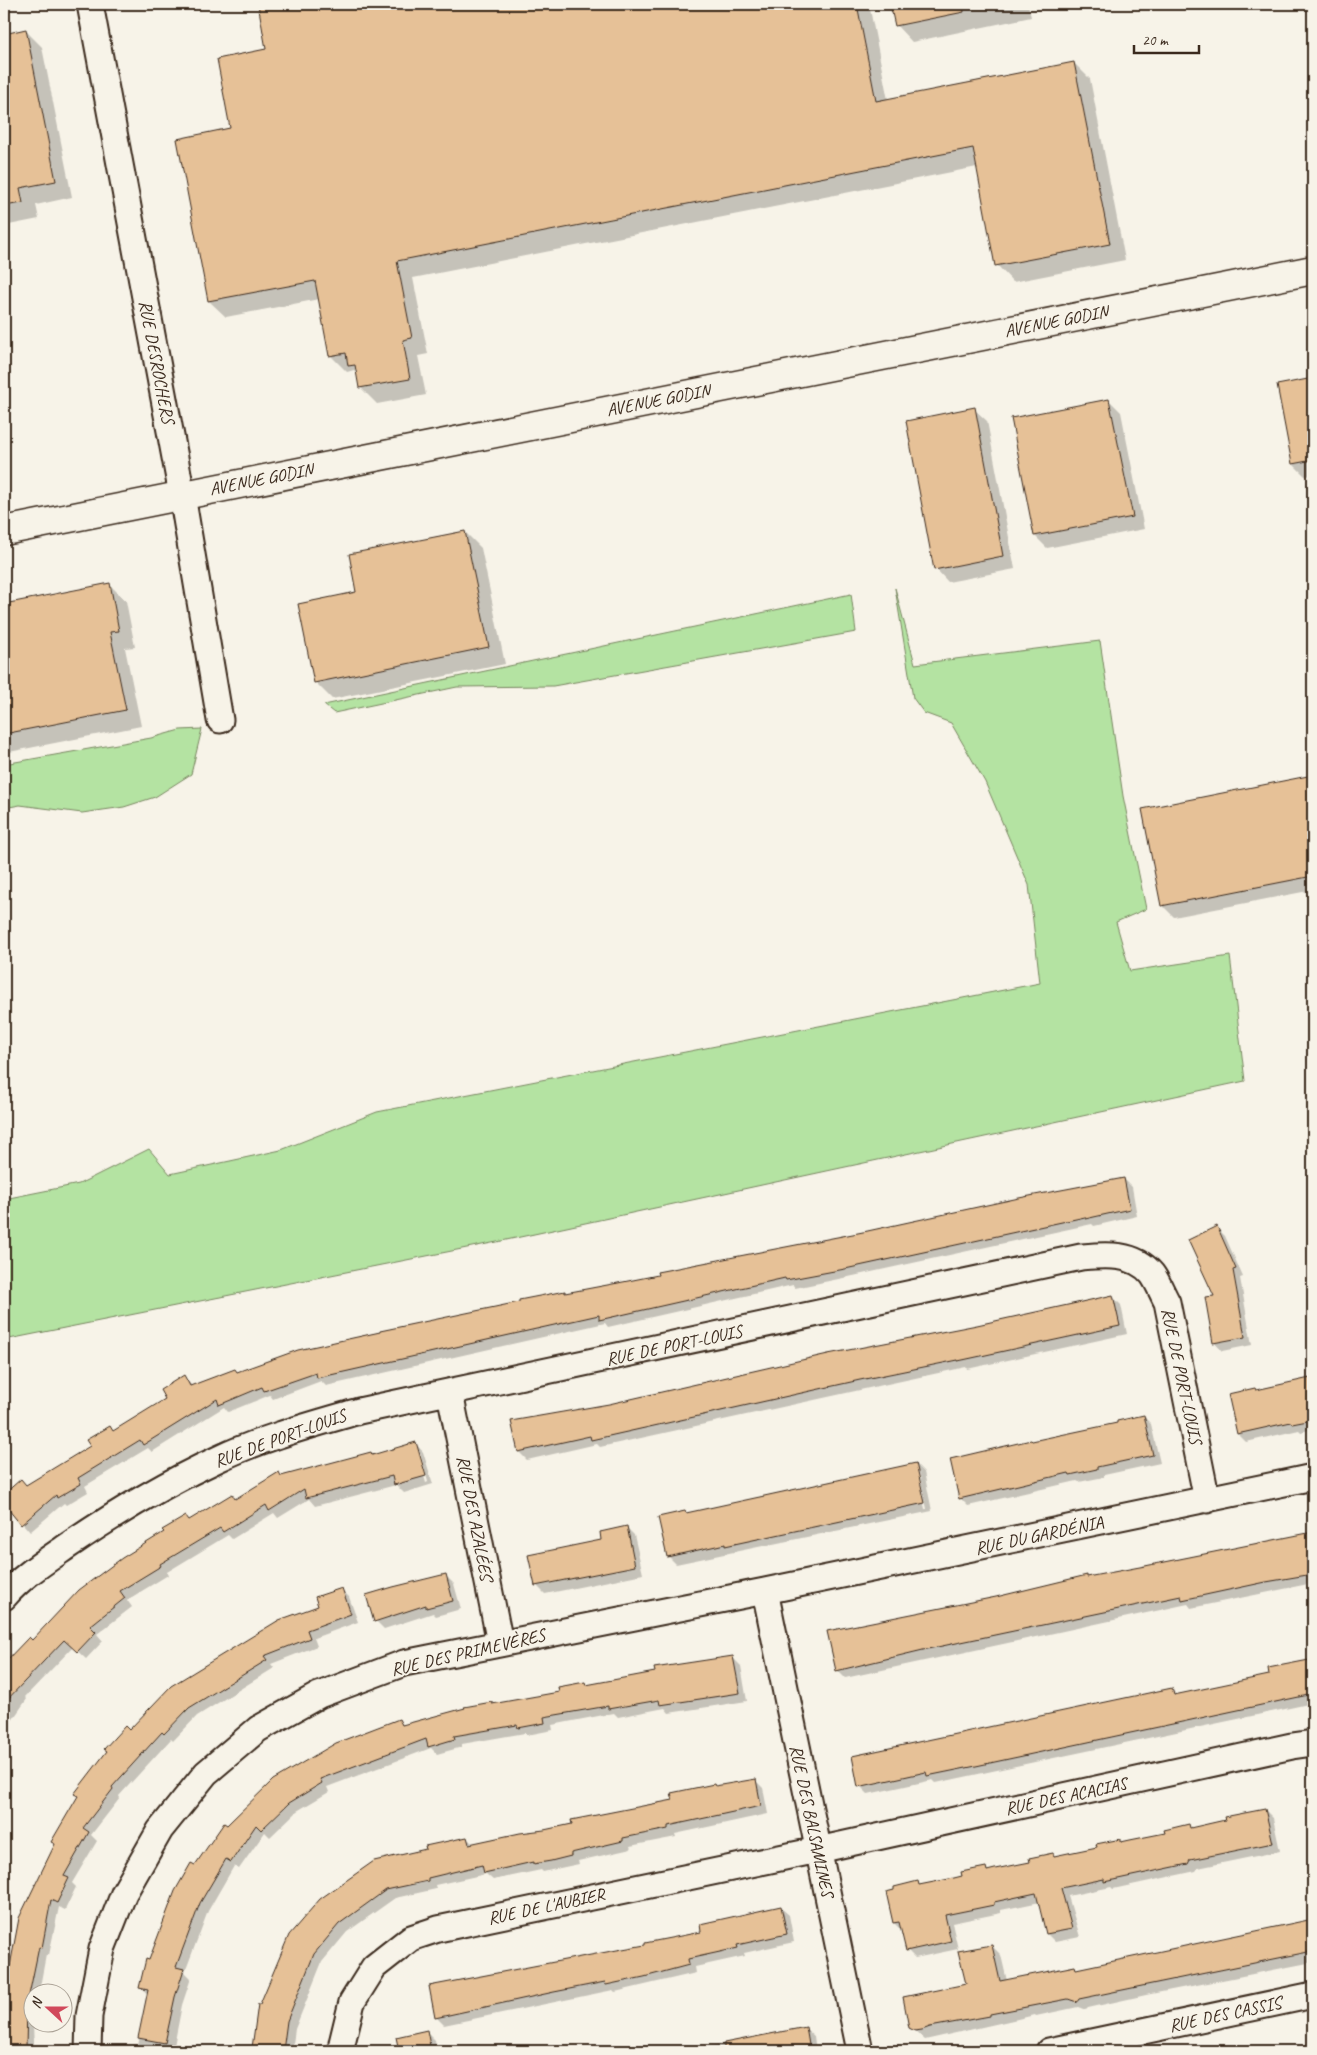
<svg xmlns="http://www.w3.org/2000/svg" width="1317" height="2055" viewBox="0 0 1317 2055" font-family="Caveat,sans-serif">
  <rect width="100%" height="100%" fill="#f7f3e8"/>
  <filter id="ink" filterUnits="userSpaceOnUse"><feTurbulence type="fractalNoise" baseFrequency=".02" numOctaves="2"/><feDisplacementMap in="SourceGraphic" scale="10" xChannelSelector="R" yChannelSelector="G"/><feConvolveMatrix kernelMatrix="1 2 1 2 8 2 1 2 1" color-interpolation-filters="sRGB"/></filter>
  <g filter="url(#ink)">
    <path fill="#b4e3a2" stroke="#788660" d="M895 588 915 664 1100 641 1123 796 1146 909 1116 922 1130 971 1230 956 1245 1081 497 1242 4 1340V1199L79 1184 149 1149 170 1174 281 1150 377 1112 1040 983 1029 885 985 782 951 723 924 713 913 698Z
      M851 594 856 632 553 686 457 687 334 713 324 705Z
      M202 729 191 774 155 797 124 807 82 813 20 805 4 808V764L151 738 180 730Z"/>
    <path fill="#0003" fill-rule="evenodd" d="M259 4H869L888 100 1074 63 1090 79 1125 260 1013 282 997 265 977 167 413 278 428 354 418 356 426 395 377 404 361 388 358 374 354 370 347 372 330 355 319 299 226 317 209 301 178 140 231 129 268 50Z
      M892 4H1028L1031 17 912 42 896 25Z
      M26 31 42 47 72 197 36 205 39 219 4 226V35Z
      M1313 379V475L1305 476 1293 464 1278 386Z
      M1109 400 1121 412 1144 529 1047 548 1035 536 1012 419Z
      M974 409 987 421 1015 569 948 582 936 569Z
      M465 532 481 548 505 664 332 699 315 682 358 593Z
      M109 584 126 601 135 647 125 648 141 726 9 752 4 747V605Z
      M1313 776V890L1174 917 1162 905 1143 810Z
      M1124 1179 1132 1187 1137 1216 1094 1226 1092 1224 853 1276 795 1288 793 1285 608 1327 605 1323 326 1386 321 1381 273 1399 270 1395 228 1412 224 1407 152 1452 148 1448 85 1486 88 1492 66 1505 64 1503 30 1532 4 1502V1495L21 1481 26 1486 91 1447 110 1427 114 1432 167 1399 184 1377 193 1387 238 1373 564 1292 567 1294Z
      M1217 1228 1225 1236 1243 1277 1240 1278 1252 1345 1222 1351 1214 1342Z
      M1113 1297 1121 1305 1127 1334 967 1369 966 1367 869 1388 600 1447 597 1444 527 1460 519 1452 513 1422 610 1405Z
      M1310 1380 1313 1383V1429L1301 1432 1299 1430 1246 1442 1238 1434 1257 1391Z
      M1143 1416 1151 1424 1160 1463 1104 1475V1477L1079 1482 1077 1481 968 1506 960 1498 1032 1442 1119 1424Z
      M415 1443 423 1452 433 1484 404 1493 396 1485 315 1506 309 1499 278 1518 274 1513 232 1539 228 1535 167 1572 168 1575 127 1600 132 1607 97 1634 103 1641 86 1659 73 1647 25 1697 27 1699 4 1732V1669L14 1655 190 1521 232 1495 236 1500 282 1477 371 1454 373 1456ZM417 1451H420L428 1482 426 1483Z
      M916 1464 924 1472 932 1511 676 1564 668 1556 687 1514ZM917 1472H919L927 1509H925Z
      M626 1527 634 1535 643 1574 545 1594 537 1586 530 1556 603 1541Z
      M1313 1533V1583L1191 1608 1188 1604 845 1678 837 1670 1088 1578Z
      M446 1576 454 1584 461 1609 436 1616 433 1613 384 1629 376 1621Z
      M341 1589 349 1597 358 1622 314 1638 317 1646 271 1664 274 1668 197 1716 173 1741 171 1739 119 1796 120 1798 91 1835 97 1841 72 1883 76 1887 65 1910 59 1907 49 1955H46L39 1992H32L34 2051H4V1987L8 1967H11L129 1732 320 1606Z
      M733 1658 741 1666 747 1701 669 1713 665 1708 618 1717 614 1713 552 1725 553 1730 527 1735 525 1733 462 1744V1747L437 1754 431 1748 327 1787 329 1792 297 1811 270 1837 265 1832 239 1869 234 1866 208 1911 185 1972 191 1978 182 2005 173 2051H137L148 1995 141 1987 149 1961 196 1867 227 1827 399 1721 404 1726 491 1703 494 1705 560 1693 585 1683 588 1686Z
      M1309 1661 1313 1666V1703L936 1783 933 1780 868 1794 860 1786 1172 1690 1177 1695 1271 1676Z
      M755 1780 763 1788 768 1814 675 1834 676 1837 630 1846 631 1849 578 1861 579 1864 560 1868 543 1872 541 1870 493 1880 486 1874 435 1885 436 1889 395 1898 347 1932 322 1962 295 2029 292 2051H254L259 2005H261L290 1935 427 1850 467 1838 473 1844 545 1831 675 1801 716 1787Z
      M1265 1810 1273 1818 1280 1851 1198 1868 1196 1871 1113 1889 1111 1887 1068 1896 1080 1937 1055 1942 1047 1934 1040 1902 1001 1910V1913L952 1923 958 1949 915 1958 907 1950 902 1931 894 1923 918 1883 921 1886 955 1879 986 1869 989 1871 1031 1863 1053 1854 1056 1857 1099 1848 1120 1840 1123 1843 1166 1834 1188 1826 1191 1829Z
      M780 1907 789 1915 794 1942 744 1953 745 1956 695 1967 696 1973 615 1992 613 1990 444 2025 436 2017 617 1952 703 1933Z
      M1313 1920V1962L1146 1995 1088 2008 1086 2010 1078 2007 1036 2016 1035 2015 925 2040 911 2027 967 1985 992 1946 1001 1955 1007 1981 1077 1970Z
      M805 2028 814 2036 816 2051H666L687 2047 690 2050Z
      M427 2032 435 2040 437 2051H401L398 2038Z
      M1313 2047V2051H1293Z"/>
    <path fill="#e6c197" stroke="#3b2a1e" d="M258 4H857L876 101 1074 62 1110 244 995 266 973 148 397 261 412 338 403 340 410 379 359 388 355 365 348 366 346 353 329 356 315 281 208 301 177 139 230 128 217 59 266 49Z
      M890 4H963L964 12 895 26Z
      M26 29 56 181 20 188 23 203 4 206V34Z
      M1313 378V460L1292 464 1277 385Z
      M1109 399 1133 517 1034 536 1011 418Z
      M975 407 1003 556 934 570 906 421Z
      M465 531 489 647 314 683 298 604 356 592 349 554Z
      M110 583 119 631 110 632 126 710 4 734V604Z
      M1313 775V876L1161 906 1142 809Z
      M1124 1178 1130 1209 1085 1219V1217L845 1269 786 1280 785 1278 599 1320V1315L317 1378 316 1373 264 1391 262 1387 219 1405 217 1399 143 1445 140 1440 78 1478 81 1484 57 1498 56 1495 21 1525 4 1504V1494L21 1479 26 1485 90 1446 86 1440 110 1426 113 1431 165 1399 160 1390 184 1375 190 1386 235 1369 237 1372 298 1350 380 1332V1331L519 1302V1300L565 1291V1293L618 1283 658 1275 657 1272 863 1232 1019 1198Z
      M1217 1226 1236 1269 1233 1270 1245 1337 1213 1343 1205 1297 1214 1296 1188 1240Z
      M1113 1295 1120 1326 958 1361V1360L860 1380 591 1440 590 1436 518 1452 511 1421 609 1404 828 1354 977 1325Z
      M1310 1378 1313 1391V1420L1292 1424 1291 1422 1237 1434 1228 1394 1255 1388 1256 1390Z
      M1144 1415 1153 1455 1097 1467V1469L1070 1475 1069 1473 959 1499 950 1459 1031 1440 1032 1441 1117 1423V1421Z
      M416 1442 426 1476 394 1485 392 1476 306 1498 304 1489 269 1511 266 1505 223 1532 220 1528 160 1564 161 1566 120 1591 125 1598 90 1626 96 1632 77 1652 64 1640 4 1703V1663L29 1637 32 1640 79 1590 122 1558 164 1532 162 1530 186 1516 189 1520 232 1494 235 1499 279 1472 281 1476 371 1452 372 1455Z
      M916 1463 925 1503 725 1546V1544L667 1557 658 1517 685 1511 686 1513Z
      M627 1526 635 1566 535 1586 528 1555 601 1540 600 1532Z
      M1313 1532V1574L1266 1582 1182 1600 1181 1596 923 1650 836 1671 827 1631 996 1597 1087 1575V1577L1145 1566Z
      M446 1574 453 1601 426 1608V1605L374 1622 366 1595 393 1587Z
      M342 1588 351 1614 307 1630 310 1638 264 1656 267 1660 189 1708 164 1734 162 1732 112 1787 113 1789 83 1828 89 1832 64 1876 69 1878 57 1903 51 1900 42 1948 39 1947 27 2005 26 2048H4V1980L7 1965 10 1966 19 1918 55 1844 51 1842 78 1796 74 1794 107 1751 104 1749 125 1726 129 1730 171 1686 279 1620 318 1606 315 1597Z
      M733 1656 740 1693 660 1705 659 1700 608 1709V1706L544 1717 545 1723 518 1728 517 1725 454 1736 455 1739 428 1747 426 1739 320 1779 322 1783 289 1803 261 1830 256 1825 231 1862 226 1859 200 1903 176 1967 184 1969 175 1997 165 2043 138 2038 148 1990 139 1988 146 1959 149 1960 175 1891 191 1863 195 1865 224 1823 227 1825 273 1780 336 1743 399 1719 402 1725 465 1708 464 1707 492 1702V1704L559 1692 558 1687 585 1682 586 1685 655 1672 654 1668Z
      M1309 1660 1313 1680V1694L976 1766 927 1776 926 1772 858 1787 852 1756 1172 1688 1174 1695 1269 1675 1268 1668Z
      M756 1779 761 1806 668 1826V1829L623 1838V1841L571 1853V1856L551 1861 533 1864V1862L484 1873 482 1865 428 1878V1881L386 1890 339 1924 314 1954 287 2021 283 2051 252 2048 258 2004H260L289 1935 320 1899 374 1861 426 1849 425 1846 467 1837 469 1844 520 1833 544 1830 572 1824 571 1820 673 1800 671 1793 714 1784 715 1786Z
      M1265 1809 1273 1843 1190 1860 1188 1864 1104 1882V1879L1061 1888 1072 1929 1046 1934 1036 1893 994 1902V1905L945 1915 951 1941 906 1951 899 1922 893 1923 886 1892 894 1890V1887L918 1881 919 1885 954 1878 962 1876 961 1872 986 1867 987 1871 995 1869 1030 1862 1029 1858 1053 1853 1054 1856 1097 1847 1096 1844 1121 1839V1842L1130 1840 1165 1833 1164 1830 1189 1824 1190 1828 1225 1820 1224 1817Z
      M781 1906 787 1934 737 1945 738 1948 688 1959 689 1965 644 1977 606 1985 605 1982 554 1992 435 2018 429 1986 617 1950 645 1945V1943L701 1932 700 1924Z
      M1313 1919V1951L1137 1987 1079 1999 1077 2002 1068 1999 990 2014V2016L930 2027 922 2030 915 2031 909 2028 903 1997 966 1984 958 1951 992 1945 1000 1981 1075 1966 1076 1969Z
      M806 2027 810 2051H724V2043Z
      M427 2030 431 2051H399L396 2037Z"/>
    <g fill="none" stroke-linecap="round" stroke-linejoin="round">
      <g stroke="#3b2a1e" stroke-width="29">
        <path id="street" d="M90 4 182 495 220 720
          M450 1393 500 1643
          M765 1591 860 2051
          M4 1597C22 1576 46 1561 69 1545 116 1513 166 1483 218 1459 262 1438 311 1425 359 1411L1081 1257C1105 1255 1134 1252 1152 1274 1158 1282 1162 1293 1167 1302L1207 1500
          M88 2051 89 2016 102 1949 124 1893 160 1830 206 1773 258 1729 319 1695 404 1663 765 1591 1313 1477
          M343 2051 342 2043 352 2002 374 1967 411 1938 438 1929 818 1850 1292 1746 1313 1743
          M1049 2051 1313 1995"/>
      </g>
      <g stroke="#3b2a1e" stroke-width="31">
        <path id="secondary" d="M4 531 1313 270"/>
      </g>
      <use href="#street" stroke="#f7f3e8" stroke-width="25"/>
      <use href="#secondary" stroke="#f7f3e8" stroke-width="28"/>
    </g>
  </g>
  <g text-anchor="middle" stroke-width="4" stroke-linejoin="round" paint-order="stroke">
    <g font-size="18" fill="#3b2a1e" stroke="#f7f3e8">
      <text transform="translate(1056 321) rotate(-11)" y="6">AVENUE GODIN</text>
      <text transform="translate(157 362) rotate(79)" y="6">RUE DESROCHERS</text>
      <text transform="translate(658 400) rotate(-11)" y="6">AVENUE GODIN</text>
      <text transform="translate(261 479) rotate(-11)" y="6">AVENUE GODIN</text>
      <text transform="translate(674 1345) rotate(-12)" y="6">RUE DE PORT-LOUIS</text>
      <text transform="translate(1182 1376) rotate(78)" y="6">RUE DE PORT-LOUIS</text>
      <text transform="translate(280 1438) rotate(-20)" y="6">RUE DE PORT-LOUIS</text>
      <text transform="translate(475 1518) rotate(79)" y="6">RUE DES AZALÉES</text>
      <text transform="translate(1039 1535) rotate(-12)" y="6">RUE DU GARDÉNIA</text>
      <text transform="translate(468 1652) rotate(-13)" y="6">RUE DES PRIMEVÈRES</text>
      <text transform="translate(1066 1796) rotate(-12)" y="6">RUE DES ACACIAS</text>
      <text transform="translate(812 1821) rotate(78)" y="6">RUE DES BALSAMINES</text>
      <text transform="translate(546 1906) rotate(-12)" y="6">RUE DE L'AUBIER</text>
      <text transform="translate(1225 2014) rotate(-12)" y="6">RUE DES CASSIS</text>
    </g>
  </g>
  <rect width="1317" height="2055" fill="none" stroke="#f7f3e8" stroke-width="20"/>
  <rect x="10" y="10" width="1297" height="2035" fill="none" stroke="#3b2a1e" stroke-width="2" filter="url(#ink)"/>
  <g transform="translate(48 2008) rotate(291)"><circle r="24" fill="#f7f3e8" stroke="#aca397"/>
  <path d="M0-4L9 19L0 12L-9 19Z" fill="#d1495b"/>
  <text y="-8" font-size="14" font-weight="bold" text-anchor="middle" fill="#3b2a1e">N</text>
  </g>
  <path d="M1134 45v8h65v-8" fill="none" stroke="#3b2a1e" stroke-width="2.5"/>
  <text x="1142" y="45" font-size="15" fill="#3b2a1e" stroke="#f7f3e8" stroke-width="4" paint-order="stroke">20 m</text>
</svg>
